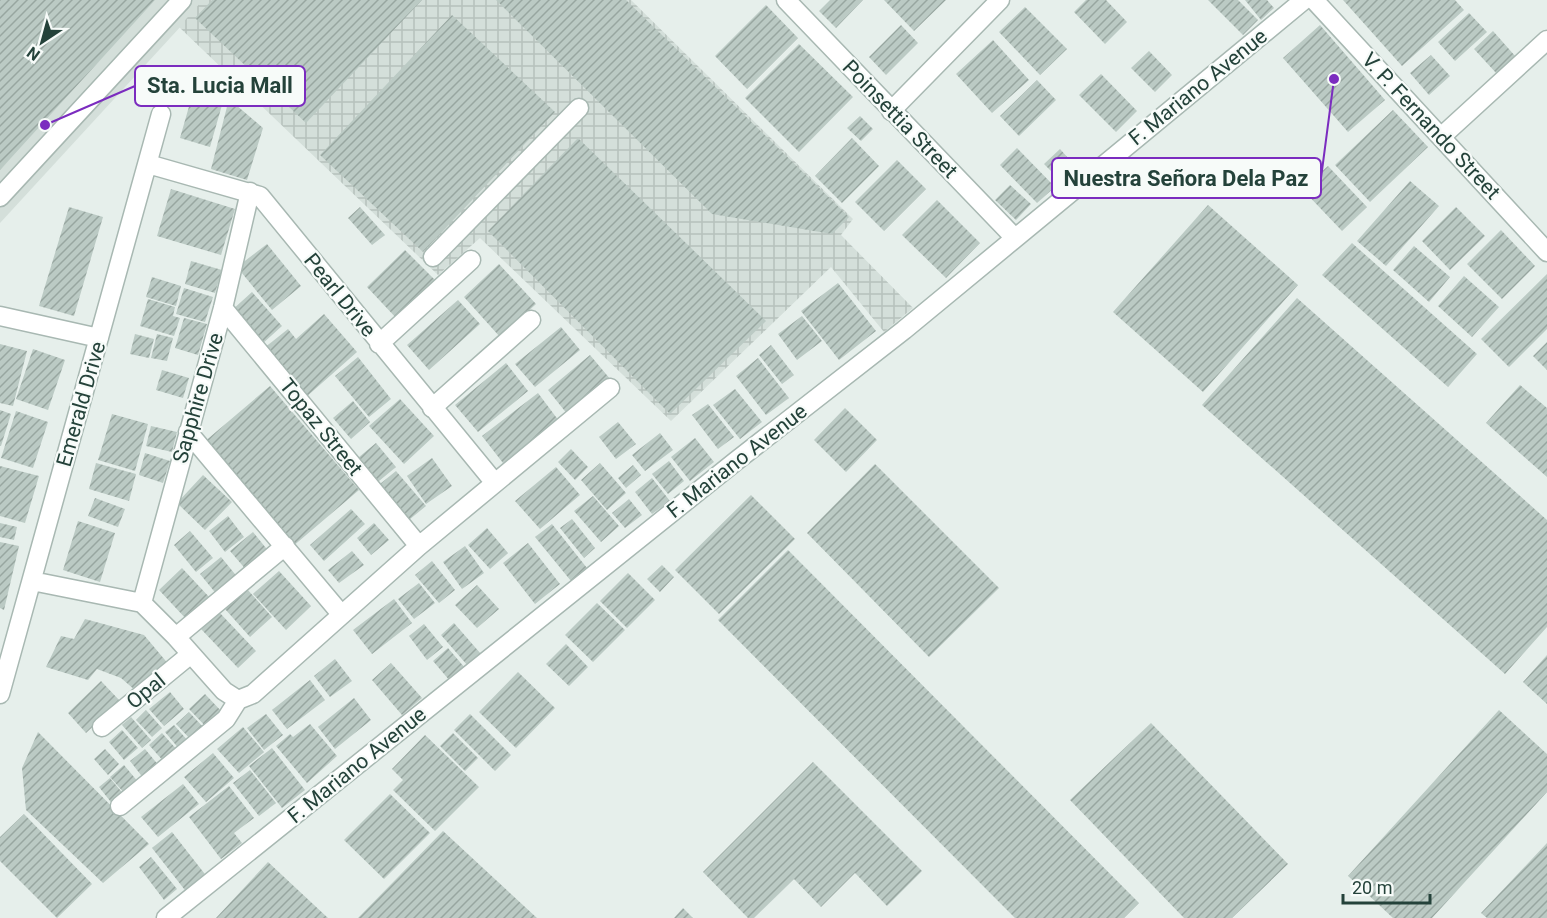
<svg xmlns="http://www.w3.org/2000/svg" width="1547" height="918" viewBox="0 0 1547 918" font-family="Roboto,sans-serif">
  <defs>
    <pattern id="industrial-grid" width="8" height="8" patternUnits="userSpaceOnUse" patternTransform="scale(1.5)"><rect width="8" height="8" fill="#d4dfda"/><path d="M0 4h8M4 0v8" fill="none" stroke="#b6c1bc"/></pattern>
    <pattern id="building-hatch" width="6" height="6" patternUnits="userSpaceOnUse" patternTransform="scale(1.5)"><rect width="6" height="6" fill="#bbcac4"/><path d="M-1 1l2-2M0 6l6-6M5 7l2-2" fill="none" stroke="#98a6a0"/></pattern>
  </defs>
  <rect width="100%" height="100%" fill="#e6efeb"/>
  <path fill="#d4dfda" d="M0 0H205L0 223Z"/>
  <path fill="url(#industrial-grid)" d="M203 0H631L853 219 841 235 913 308 884 332 831 267 671 421 480 238 438 275 179 27Z"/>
  <path fill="url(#building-hatch)" d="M0 0H155L0 170Z
    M212 0H422L306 123 195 18Z
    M496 0H626L849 217 832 234 712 214Z
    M830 0H863L836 28 819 11Z
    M884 0H946L914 31Z
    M1086 0H1106L1127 22 1105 44 1074 12Z
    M1208 0H1238L1258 20 1243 35Z
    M1245 0H1267L1274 8 1261 20Z
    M1343 0H1455L1464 10 1402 66Z
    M766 5 798 38 747 89 715 56Z
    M1025 7 1067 49 1040 75 999 32Z
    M1469 13 1487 32 1455 61 1438 42Z
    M452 15 555 112 423 252 320 155Z
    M901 25 918 43 886 75 869 57Z
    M1320 25 1385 100 1348 132 1283 58Z
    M1493 31 1516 57 1497 74 1474 49Z
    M993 40 1029 80 992 113 956 74Z
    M799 44 853 97 799 152 745 98Z
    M1149 51 1172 75 1155 92 1131 68Z
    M1431 55 1450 76 1429 95 1410 73Z
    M1101 74 1137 111 1116 132 1079 95Z
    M1037 80 1056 100 1019 136 1000 116Z
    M194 89 224 98 210 147 180 138Z
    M229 99 263 128 247 180 211 169Z
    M1393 110 1428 147 1370 202 1335 165Z
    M860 116 873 129 861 141 847 128Z
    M578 138 766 321 670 414 488 231Z
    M852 138 879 166 842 203 815 176Z
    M1017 148 1055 187 1037 203 1000 165Z
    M1060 149 1069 159 1054 174 1044 164Z
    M897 160 926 189 884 231 855 202Z
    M1328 166 1367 207 1342 231 1302 189Z
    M1410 181 1439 206 1386 266 1357 241Z
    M1010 185 1031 204 1016 220 995 200Z
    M171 189 235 209 221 255 157 236Z
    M937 200 980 243 946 278 902 235Z
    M1208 205 1298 285 1203 392 1113 312Z
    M69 207 103 217 74 316 39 306Z
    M360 207 385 235 372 245 348 218Z
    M1456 207 1485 236 1450 270 1422 241Z
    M1501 230 1535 266 1502 299 1467 264Z
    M1352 243 1477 354 1448 387 1322 275Z
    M267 244 301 286 272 310 237 267Z
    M1414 246 1450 277 1429 302 1393 270Z
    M405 250 437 282 398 320 367 287Z
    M191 261 222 270 215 293 185 284Z
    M499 264 536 304 500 337 464 297Z
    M1547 274V329L1509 367 1481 339Z
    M1464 276 1499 307 1472 337 1438 306Z
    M152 277 181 286 176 306 146 297Z
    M838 283 876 331 839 360 801 311Z
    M184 288 213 297 205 322 176 314Z
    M252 292 282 326 261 345 231 311Z
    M1297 298 1547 520V627L1505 674 1202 405Z
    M148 299 175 307 173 316 180 318 174 336 140 326Z
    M458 300 480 324 429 370 407 345Z
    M324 314 357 352 305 398 263 349 288 329 296 339Z
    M802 316 822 341 797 360 778 334Z
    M184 318 207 324 198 355 175 348Z
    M561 327 580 350 535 387 515 364Z
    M135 334 154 339 149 358 130 354Z
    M157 334 173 338 167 361 151 358Z
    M1547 342V370L1533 356Z
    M0 344 27 351 13 406 0 403Z
    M771 345 794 375 782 384 759 355Z
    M33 349 65 360 48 410 16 399Z
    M590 355 611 380 568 415 548 390Z
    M358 357 391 399 369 417 335 376Z
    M758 358 789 398 766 415 736 376Z
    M506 363 528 391 478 432 455 405Z
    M162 370 189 378 183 398 156 390Z
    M1520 385 1547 408V477L1486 423Z
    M270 386 359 490 292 547 203 443Z
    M735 389 762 422 740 439 713 405Z
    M538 393 559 421 503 463 482 436Z
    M400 399 434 436 404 464 369 426Z
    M353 401 370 422 351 439 333 418Z
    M708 404 734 437 718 449 692 415Z
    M845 408 877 440 846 472 814 440Z
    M0 410 11 414 1 446H0Z
    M16 411 48 422 33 468 1 458Z
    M112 414 148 424 135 471 98 460Z
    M618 422 636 444 616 459 599 437Z
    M151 426 177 432 172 452 146 446Z
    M660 433 673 450 645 471 632 455Z
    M695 438 714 462 690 481 671 457Z
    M376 443 396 467 373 486 353 462Z
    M571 449 588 467 575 480 558 462Z
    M145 453 170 461 163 483 139 475Z
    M432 458 452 486 426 504 407 476Z
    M669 461 684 481 668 494 652 474Z
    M96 463 136 474 129 501 89 489Z
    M600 463 626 493 607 510 581 480Z
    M875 464 999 588 929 657 807 533Z
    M633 465 641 475 626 488 618 478Z
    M0 466 39 476 25 523 0 516Z
    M556 467 580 495 540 529 515 501Z
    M396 471 426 506 404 524 375 488Z
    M203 475 232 502 205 530 177 503Z
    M652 478 670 501 652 514 635 492Z
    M751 495 795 539 719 614 675 570Z
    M593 496 619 526 601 542 574 511Z
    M95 498 125 509 118 527 88 516Z
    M629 499 642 515 625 528 612 513Z
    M351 509 365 524 324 561 310 545Z
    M228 516 244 537 225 552 209 531Z
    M572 519 595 548 584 558 560 528Z
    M78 521 115 533 100 582 63 570Z
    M0 523 17 527 14 540 0 537Z
    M374 523 389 540 371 555 357 538Z
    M552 524 587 568 571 581 535 537Z
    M487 528 508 553 490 569 468 545Z
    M190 531 213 558 196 572 174 545Z
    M253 532 270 553 248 572 230 551Z
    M0 542 19 546 4 610 0 608Z
    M528 543 560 584 535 604 503 563Z
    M465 546 484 573 462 589 443 562Z
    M788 550 1139 903 1124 918H1015L718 620Z
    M352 551 364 565 339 583 328 570Z
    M221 557 239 579 218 596 200 574Z
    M432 561 455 590 439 603 415 575Z
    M662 565 674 577 660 592 647 579Z
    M182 568 211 599 188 621 159 590Z
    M279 571 311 606 286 630 253 594Z
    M628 573 655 600 627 628 600 601Z
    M419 583 435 603 414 619 398 599Z
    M477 585 499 609 477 628 455 605Z
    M247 589 272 617 250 637 225 609Z
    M394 599 412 623 372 654 353 630Z
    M597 603 625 630 593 662 565 635Z
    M219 612 256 651 238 668 201 629Z
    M85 619 144 635 170 666 136 691 121 678 97 669 88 680 46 667 61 636 74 639Z
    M454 623 481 654 468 666 441 635Z
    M424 624 443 647 427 660 409 636Z
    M566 644 588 667 569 686 546 664Z
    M448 648 465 668 450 681 433 661Z
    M1547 655V704L1523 682Z
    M335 659 352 681 330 697 314 676Z
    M391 663 422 698 402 715 372 680Z
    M518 672 555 708 516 748 479 712Z
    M310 680 325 700 287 729 272 710Z
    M101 681 120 701 86 733 68 713Z
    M170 692 184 709 164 726 149 709Z
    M205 694 224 714 208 729 189 709Z
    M354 698 371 720 335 749 318 727Z
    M146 710 162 728 152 737 136 720Z
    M1499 710 1547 754V792L1432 918H1393L1348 876Z
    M189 712 205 729 192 741 176 724Z
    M266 714 283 735 264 750 247 728Z
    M470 714 511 755 495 771 454 730Z
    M131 717 151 740 142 748 122 725Z
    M1151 723 1288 864 1232 918H1184L1070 800Z
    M310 724 337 756 307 783 276 746 290 734 293 737Z
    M174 725 189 742 180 750 165 732Z
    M243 727 264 752 239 773 217 749Z
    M122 730 138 748 124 760 109 742Z
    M38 732 149 844 103 883 26 810 22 768Z
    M162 733 178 751 165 763 149 745Z
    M453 733 478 758 465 771 440 746Z
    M425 735 479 787 435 831 393 790 403 780 392 769Z
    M272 748 305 790 282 808 249 766Z
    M105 749 119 764 108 775 94 759Z
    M145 749 160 767 144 779 130 761Z
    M213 753 234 778 206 802 184 777Z
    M813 762 922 871 887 906 855 873 821 907 794 879 754 918H748L703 872Z
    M124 765 139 783 125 794 110 777Z
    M250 770 276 803 259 816 233 783Z
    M110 778 126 797 114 806 99 787Z
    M183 784 199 804 158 837 141 817Z
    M229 786 254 818 234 833 242 843 221 859 189 817Z
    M390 794 430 833 384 879 344 840Z
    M24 814 92 884 57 918 0 861V837Z
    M443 831 537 918H358Z
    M172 832 208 878 188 894 152 848Z
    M1547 843V918H1487L1481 913Z
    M151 857 177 889 164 900 139 867Z
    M268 862 328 918H216Z
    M683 908 693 918H674Z"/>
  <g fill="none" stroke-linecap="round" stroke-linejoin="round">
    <g stroke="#a8b8b2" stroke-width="21">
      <path id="minor" d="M786 0 1014 237
        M1314 0 1547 252
        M891 111 1000 0
        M1441 137 1547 40
        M148 164 260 196 495 483
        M0 197 182 0
        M433 257 579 108
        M223 308 419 546
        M0 316 99 338
        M379 344 471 260
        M432 408 531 320
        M188 432 341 614
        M32 581 142 603 176 637 224 691 238 700
        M142 603 223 308 250 192
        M176 637 285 546
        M0 694 161 114
        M238 700 253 694 419 546 610 388
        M102 727 191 654
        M120 806 226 719 238 700
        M166 918 736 461 904 330 1304 0"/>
    </g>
    <use href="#minor" stroke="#fff" stroke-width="18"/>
  </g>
  <g text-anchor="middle" stroke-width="4.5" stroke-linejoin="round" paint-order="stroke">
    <g font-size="21" fill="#24423a" stroke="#f7fbf9">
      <text transform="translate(1198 87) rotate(-39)" y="7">F. Mariano Avenue</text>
      <text transform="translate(900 119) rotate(46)" y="7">Poinsettia Street</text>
      <text transform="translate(1431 126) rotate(47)" y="7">V. P. Fernando Street</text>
      <text transform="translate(340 295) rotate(51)" y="7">Pearl Drive</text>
      <text transform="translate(198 398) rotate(-74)" y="7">Sapphire Drive</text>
      <text transform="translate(81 404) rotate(-74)" y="7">Emerald Drive</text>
      <text transform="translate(321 427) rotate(51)" y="7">Topaz Street</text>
      <text transform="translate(737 461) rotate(-38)" y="7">F. Mariano Avenue</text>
      <text transform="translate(146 691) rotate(-39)" y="7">Opal</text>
      <text transform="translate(357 765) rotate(-39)" y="7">F. Mariano Avenue</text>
    </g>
  </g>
  <path fill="none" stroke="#7b2cbf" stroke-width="2" d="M45 125L135 86M1334 79L1321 178"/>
  <g fill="#7b2cbf" stroke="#f7fbf9" stroke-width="2">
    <circle cx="45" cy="125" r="6"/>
    <circle cx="1334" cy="79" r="6"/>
  </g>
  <g fill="#f7fbf9" stroke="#7b2cbf" stroke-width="2">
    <rect x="135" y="66" width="170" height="40" rx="6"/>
    <rect x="1052" y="158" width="269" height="40" rx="6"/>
  </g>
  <g font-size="22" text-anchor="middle" font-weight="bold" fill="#24423a">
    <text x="220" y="93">Sta. Lucia Mall</text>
    <text x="1186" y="186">Nuestra Señora Dela Paz</text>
  </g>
  <g transform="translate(42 42) rotate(216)" stroke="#f7fbf9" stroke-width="4.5" paint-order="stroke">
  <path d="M0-4.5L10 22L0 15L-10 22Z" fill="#24423a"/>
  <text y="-9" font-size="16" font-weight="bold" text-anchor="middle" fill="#24423a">N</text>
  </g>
  <path d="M1343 894v9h87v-9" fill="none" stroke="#24423a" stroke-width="3"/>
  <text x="1352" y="894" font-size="18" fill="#24423a" stroke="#f7fbf9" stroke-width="4.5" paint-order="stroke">20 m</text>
</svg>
